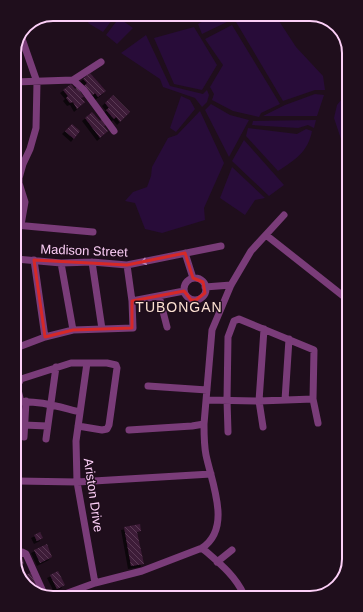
<svg xmlns="http://www.w3.org/2000/svg" width="363" height="612" viewBox="0 0 363 612" font-family="Helvetica,sans-serif">
  <defs>
    <pattern id="building-back-hatch" width="6" height="6" patternUnits="userSpaceOnUse"><rect width="6" height="6" fill="#3e1b38"/><path d="M-1 5l2 2M0 0l6 6M5-1l2 2" fill="none" stroke="#5b3b56"/></pattern>
    <filter id="shadow"><feDropShadow dx="-3" dy="3" stdDeviation="0" flood-color="#0009"/></filter>
  </defs>
  <rect width="100%" height="100%" fill="#1f0e1c"/>
  <path fill="#280c39" d="M97 14H112L115 16 103 32 88 23 91 18Z
    M217 14H228L231 20 202 34 198 24Z
    M119 18 133 28 117 44 106 35Z
    M279 21 296 47 323 76 325 90H315L283 101 236 22Z
    M232 25 280 104 261 113 259 117 233 111 212 100 214 94 210 87 223 65 205 39Z
    M194 27 217 65 202 90 174 84 154 38Z
    M146 35 170 86 203 94 207 90 209 95 207 102 202 107 195 98 163 87 160 79 121 53Z
    M315 94 324 95 317 116H263L285 105Z
    M346 94V150L344 148 334 118 337 105Z
    M181 96 190 100 195 109 176 132 170 128Z
    M211 104 230 115 249 120 229 157 205 110Z
    M200 111 224 163 204 208 205 220 162 233 145 229 135 203 125 201 133 192 147 187 151 176 152 167 168 138 177 135Z
    M316 120 314 128 308 125 298 128 252 125 253 121Z
    M248 128 297 134 306 129 312 131C308 152 295 160 278 171L246 136Z
    M244 140 284 185 269 196 232 161Z
    M232 167 265 198 255 200 245 215 220 198Z"/>
  <path fill="url(#building-back-hatch)" filter="url(#shadow)" d="M90 73 106 91 98 97 95 93 93 95 84 86 87 83 83 79Z
    M71 84 75 89 77 88 84 97 81 98 85 102 77 109 73 102 70 103 66 98 68 96 63 90Z
    M19 85 18 97H14V86Z
    M113 95 130 112 120 122 116 117 114 119 106 110 109 108 105 103Z
    M92 112 100 121 102 119 106 125 104 126 108 131 100 138 85 118Z
    M72 124 80 131 74 139 65 131Z
    M140 524 141 531 137 532 144 564 131 566 124 527Z
    M40 532 43 538 37 541 34 535Z
    M47 544 52 557 40 563 34 550Z
    M22 556 24 563 21 565 18 558Z
    M58 571 65 585 57 589 50 575Z
    M32 572 37 586 36 587 40 594 30 590 24 576Z"/>
  <g fill="none" stroke-linecap="round" stroke-linejoin="round">
    <path stroke="#7a3c79" stroke-width="7" d="M21 36 37 82 36 128 30 149 23 164 19 178V183L25 202 21 225
      M73 80 84 90 114 131
      M14 82 73 80 101 62
      M15 225 93 232
      M266 235 347 299
      M185 253 193 278
      M16 259 61 263 92 262 127 265 221 246
      M34 260 45 337
      M92 262 102 329
      M61 263 73 330
      M184 289a11 11 0 1 1 22 0a11 11 0 1 1-22 0Z
      M205 287 231 285
      M159 296 167 327
      M132 301 184 291
      M16 331 18 347
      M16 348 45 337 73 330 133 328 132 301 127 265
      M87 363 76 441 77 482 95 583
      M148 386 207 390
      M207 400 259 401 313 399
      M285 400 289 339
      M17 402C38 400 59 407 80 412
      M21 402 17 386 21 379 71 363H107L116 365 117 368 109 425 107 429 102 430 78 426
      M24 425 47 426
      M263 427 259 401 264 329
      M129 430 192 426 204 424
      M228 432 227 400 228 337 234 321 239 319 314 350 313 399 318 423
      M24 437 26 401
      M46 439 56 367
      M17 481 77 482 211 474
      M202 548C218 562 235 575 244 595
      M18 554 22 552 26 554 45 596
      M217 562 232 550
      M20 573 25 584
      M54 598 95 583 142 571 202 548C232 528 212 484 206 455 204 445 204 434 204 424L212 330 231 285 251 251 284 215"/>
  </g>
  <defs><path id="oneway-shaft" d="M-6 0H5M1.5-3L5.5 0L1.5 3" fill="none" stroke-width="1.6" stroke-linecap="round" stroke-linejoin="round"/></defs>
  <use stroke="#bb86b8" href="#oneway-shaft" transform="translate(147 261) rotate(167)"/>
  <path fill="none" stroke="#d62828" stroke-width="3" stroke-linejoin="round" d="M185 253 193 278 203 282 205 293 196 300H191L184 291 132 301V328L73 330 45 337 34 260 127 265Z"/>
  <g text-anchor="middle" stroke-width="3" stroke-linejoin="round" paint-order="stroke">
    <g font-size="13" fill="#fccff7" stroke="#1f0e1c">
      <text transform="translate(84 250) rotate(2)" y="5">Madison Street</text>
      <text transform="translate(94 495) rotate(82)" y="5">Ariston Drive</text>
    </g>
    <g font-size="14" letter-spacing="1" fill="#fce0d1" stroke="#1f0e1c">
      <text x="179" y="312">TUBONGAN</text>
    </g>
  </g>
  <path d="M0 0H363V612H0ZM53 21H310A32 32 0 0 1 342 53V559A32 32 0 0 1 310 591H53A32 32 0 0 1 21 559V53A32 32 0 0 1 53 21Z" fill="#1f0e1c" fill-rule="evenodd"/>
  <path fill="none" stroke="#fccff7" stroke-width="2" d="M53 21H310A32 32 0 0 1 342 53V559A32 32 0 0 1 310 591H53A32 32 0 0 1 21 559V53A32 32 0 0 1 53 21Z"/>
</svg>
